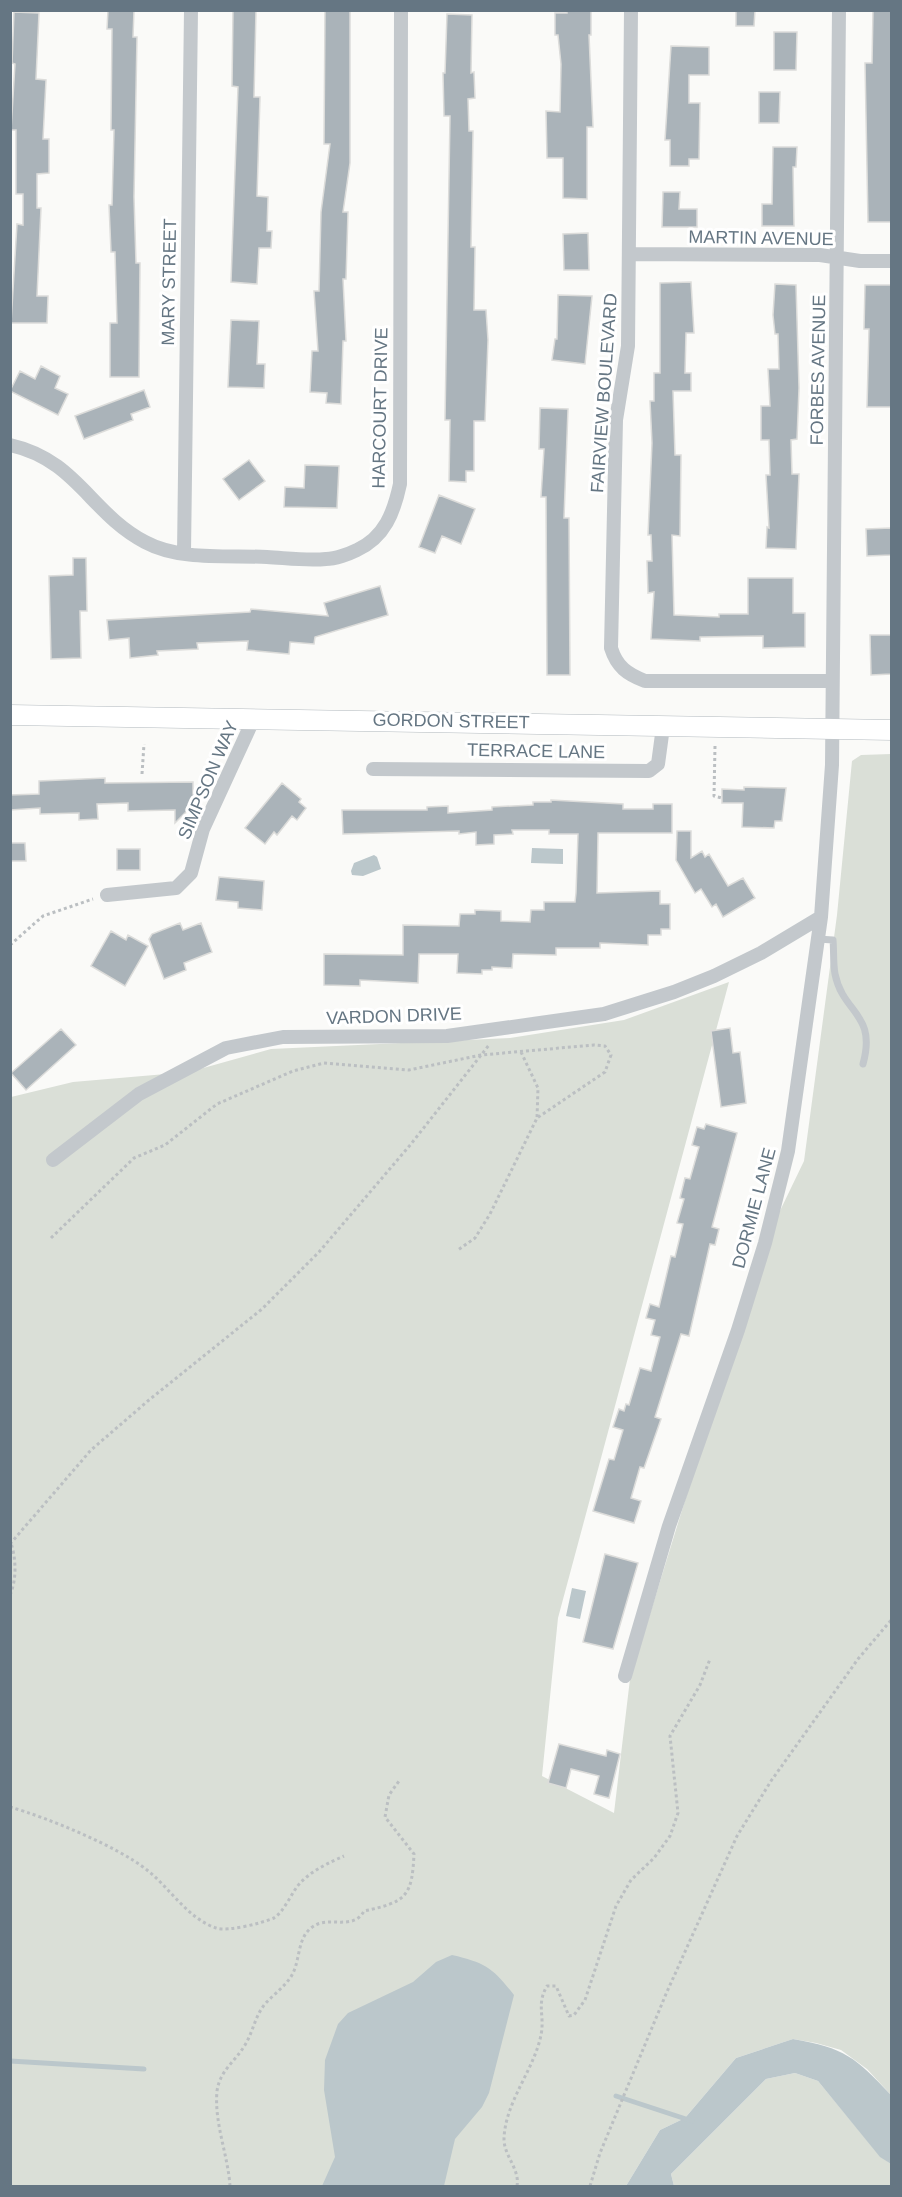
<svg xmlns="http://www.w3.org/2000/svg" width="902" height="2197" viewBox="0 0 902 2197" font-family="Arial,sans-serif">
  <rect width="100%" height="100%" fill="#fafaf8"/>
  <path fill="#dadfd7" d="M891 754V2095L867 2069 841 2050 816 2043 793 2039 736 2058 685 2118 660 2130 626 2186H11V1097L73 1082 189 1072 271 1049 510 1038 624 1020 729 982 558 1618 542 1776 614 1813 630 1679 764 1244 804 1161 837 915 852 761 861 755Z
    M795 2073 818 2081 880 2156 891 2164V2186H674L671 2174 766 2079Z"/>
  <path fill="#bbc7cb" d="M532 848 563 849V864L531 863Z
    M374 855 377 857 381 869 363 876 352 875 351 871 354 863Z
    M572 1588 586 1591 580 1619 566 1616Z
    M452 1955C486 1963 493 1968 514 1995L489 2093 482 2107 455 2139 444 2186H322L335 2157 324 2090 325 2060 338 2024 348 2013 413 1982 436 1962Z
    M793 2039C845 2048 855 2057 891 2095V2164L880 2157 818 2081 795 2073 766 2079 671 2174 674 2186H626L660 2130 685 2118 736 2058Z"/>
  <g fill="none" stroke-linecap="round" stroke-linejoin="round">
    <path stroke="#bbc7cb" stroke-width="5" d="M10 2061 144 2069
      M616 2096 692 2121"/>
  </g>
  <path fill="#aab3b9" stroke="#dcdcda" stroke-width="1.5" d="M108 10H134L133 37H137L134 197 136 263H140L139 377H110V323H117L115 252H111L109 205H112L114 130H111L112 29H107Z
    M233 10H256L254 97H260L257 196 268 197 267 231H272L271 248H259L257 284 231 282 238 87 232 86Z
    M325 10H350V163L343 212H348L346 279H343L346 341H343L341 404 326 403 327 393 310 392 312 351H318L314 291H319L321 212 330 144H324Z
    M567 10H591V35H589L593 127H587V199L563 198V158H547L546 111 560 112 561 64 558 35H555V13H567Z
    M736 10H755L754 26H736Z
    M873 10H891V222H868L865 63H872Z
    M14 12 39 13 36 79 46 80 43 139H49V173L37 174V208H41L37 296H48L47 323H11L17 224 23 225V194H16V130H11L15 64 12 63Z
    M447 14 472 15 471 73 474 72 475 98 468 99 469 131H473L471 247H475L474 310H486L488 340 485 421H474V471H466V482L449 481 450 420H445L450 116H444L443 73H445Z
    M774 32H797L796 70H774Z
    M671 46 709 47V75H689V103H700L699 159H689V166H670V140H665Z
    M759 92H780L779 123H759Z
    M773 147H797L796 167H793L794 226H762V204H772Z
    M663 192H680L679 209H697V227H662Z
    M588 233 589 270H564L563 234Z
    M691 282 694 333H686L685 373H691V391H673L675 455H681L680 536 672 535 674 615 719 617V614H748V578H793V613H805V647L763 648V636L700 637V641L651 639 654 592 648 593 647 561H652L651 535H648L652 443 650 401H654V373H660V283Z
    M775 284 796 285 799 388 797 439 791 440 792 474H799L796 549 766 548 767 527 769 528 766 475H770L769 440H761V406H770L768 369H779L778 334H775L773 315Z
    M865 285H891V407H867L869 329H864Z
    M558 295 592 296 585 364 552 360 555 339H557Z
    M231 320 259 321 257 364H265L264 388 228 387Z
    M41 366 60 376 55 388 68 394 58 415 10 391 20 371 35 379Z
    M144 390 150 407 131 414 133 420 84 439 75 416Z
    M540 408 568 409 564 518H569L570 675H547L546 497H541L544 449H539Z
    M249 460 265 481 239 500 223 479Z
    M305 465 339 466 337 508 284 507 285 487 304 488Z
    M439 495 475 509 461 544 442 536 435 553 419 547Z
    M891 528V555L867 556 866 529Z
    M73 558H86L87 611H80L81 658 51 659 49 576 73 575Z
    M380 586 388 615 315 637 314 644 290 642 289 654 247 650 248 641 197 643 198 649 157 651 158 655 130 658 129 638 109 640 107 620 250 612 251 609 328 616 324 603Z
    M870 635H891V674L871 675Z
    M105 778V783L193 782V794H200V807H191L175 823V810L128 811V803L97 804 98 819 79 820V813L40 814V808L10 810V795L39 794V781Z
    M282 783 301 799 299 802 306 808 297 820 292 816 277 835 274 832 265 844 245 828Z
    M744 787 786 788 782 821H775L774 828 742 827 743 803H722V789L744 790Z
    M551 800 623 804V809H653V804H672V833H598L597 893 660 891V904H670V929H661V935H648V945L600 943V948H556V955L513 954 512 968 492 967V970H482V974L457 973 458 954H419L418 983 360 980V986L324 985V954L403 955V925L459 926 460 914H475V910L501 911V921L530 922 531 910H544V902H575L576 893 578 834H549V830H512L513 834 494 835V844L476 845V832L459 834V831L343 834 342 810H427V807L448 806V813L492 810V807L533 805V802H551Z
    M677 831H691V858L702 851 705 857 709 854 728 886 743 878 755 898 723 917 716 904 712 907 701 889 695 893 676 860Z
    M10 843H25L26 861H10Z
    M117 849H140V870H117Z
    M219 877 264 881 262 910 238 908V902L216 900Z
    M180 923 183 930 201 923 212 952 184 963 186 970 164 979 149 939 152 934Z
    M111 931 126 940 128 935 148 946 125 986 91 966Z
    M730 1028 733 1053 740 1052 746 1103 721 1107 711 1031Z
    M61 1029 76 1045 26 1090 11 1073Z
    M706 1124 737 1133 712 1227 719 1229 715 1245 710 1244 689 1336 681 1334 655 1417 661 1419 644 1468 640 1467 631 1498 641 1501 634 1523 593 1511 609 1459 614 1460 623 1430 613 1427 619 1409 624 1411 626 1404 629 1405 640 1368 651 1371 660 1337 651 1335 655 1320 646 1318 650 1304 659 1307 671 1256 675 1257 683 1224 677 1223 684 1199 680 1198 685 1178 690 1179 699 1147 692 1145 697 1127 704 1129Z
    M605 1554 638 1563 613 1649 583 1642Z
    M559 1744 606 1756 607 1750 620 1754 609 1798 594 1794 599 1776 571 1769 566 1788 548 1783Z"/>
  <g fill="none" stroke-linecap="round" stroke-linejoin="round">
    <g stroke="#b3babf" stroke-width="21">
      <path id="secondary" d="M10 715 892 730"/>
    </g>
    <path stroke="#bbbfc2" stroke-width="3" stroke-dasharray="3 3" stroke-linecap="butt" d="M715 746 714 796 722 798
      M142 774 144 744
      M10 945 43 916 93 899
      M521 1052 538 1088 537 1118
      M51 1238 134 1158 165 1145 217 1104 293 1071 324 1063 409 1070 481 1055 594 1045 605 1046 611 1055 605 1072 537 1118 490 1214 475 1238 458 1250
      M10 1544 91 1450 149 1400 262 1309 319 1252 411 1144 489 1045
      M10 1595C17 1579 16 1559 11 1543
      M10 1807C48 1818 117 1846 147 1870 170 1888 187 1918 216 1928 228 1932 262 1923 274 1918 285 1911 292 1891 301 1882 313 1870 330 1862 344 1856
      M230 2186C228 2155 214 2123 217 2091 220 2070 235 2062 245 2045 253 2032 255 2016 265 2004 273 1995 283 1988 290 1978 301 1963 296 1940 311 1928 327 1914 353 1932 364 1911 407 1902 412 1896 414 1854L385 1817 389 1795 399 1781
      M517 2186C520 2169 504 2156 504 2139 505 2102 534 2070 541 2035 545 2015 536 2005 547 1986H556L569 2016 574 2015 585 2000 616 1906 631 1880 654 1858 670 1836 678 1813 670 1736 700 1685 710 1659
      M590 2186 600 2153 666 1994 737 1836 771 1781 858 1659 892 1619"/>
    <path stroke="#c3c8cc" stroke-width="7" d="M818 939 833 940C834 951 833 963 835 974 843 1014 877 1013 863 1064"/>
    <path stroke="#c3c8cc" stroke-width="14" d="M631 10 628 346 616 420 611 648C617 667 627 674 645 681H832
      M630 254 820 255 860 261H892
      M10 445C77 460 90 513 145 542 180 561 229 555 267 557 286 558 307 561 326 559 335 559 349 554 357 550 385 537 394 512 400 484L401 10
      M184 553 191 10
      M373 769 649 771 658 764 663 727
      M107 895 176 888 191 873 203 829 254 718
      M53 1160 139 1094 226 1048 283 1037 447 1036 604 1014 674 992 714 976 761 953 821 917
      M625 1676 669 1526 738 1330 765 1243 788 1151 821 917 832 765 839 10"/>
    <use href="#secondary" stroke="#fff" stroke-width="20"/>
  </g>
  <g text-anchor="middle" stroke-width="6" stroke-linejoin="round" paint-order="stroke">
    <g font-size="18" fill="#657683" stroke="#fff">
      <text transform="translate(761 238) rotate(1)" y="6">MARTIN AVENUE</text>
      <text transform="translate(169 282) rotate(-89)" y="6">MARY STREET</text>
      <text transform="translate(818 370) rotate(-89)" y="6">FORBES AVENUE</text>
      <text transform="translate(604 393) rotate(-86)" y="6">FAIRVIEW BOULEVARD</text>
      <text transform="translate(380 408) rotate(-89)" y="6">HARCOURT DRIVE</text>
      <text transform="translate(451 721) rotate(1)" y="6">GORDON STREET</text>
      <text transform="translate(536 751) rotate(1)" y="6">TERRACE LANE</text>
      <text transform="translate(208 780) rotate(-67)" y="6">SIMPSON WAY</text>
      <text transform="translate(394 1016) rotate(-2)" y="6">VARDON DRIVE</text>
      <text transform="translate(754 1208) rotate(-75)" y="6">DORMIE LANE</text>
    </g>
  </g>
  <rect width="902" height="2197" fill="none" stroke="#657683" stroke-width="24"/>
</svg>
